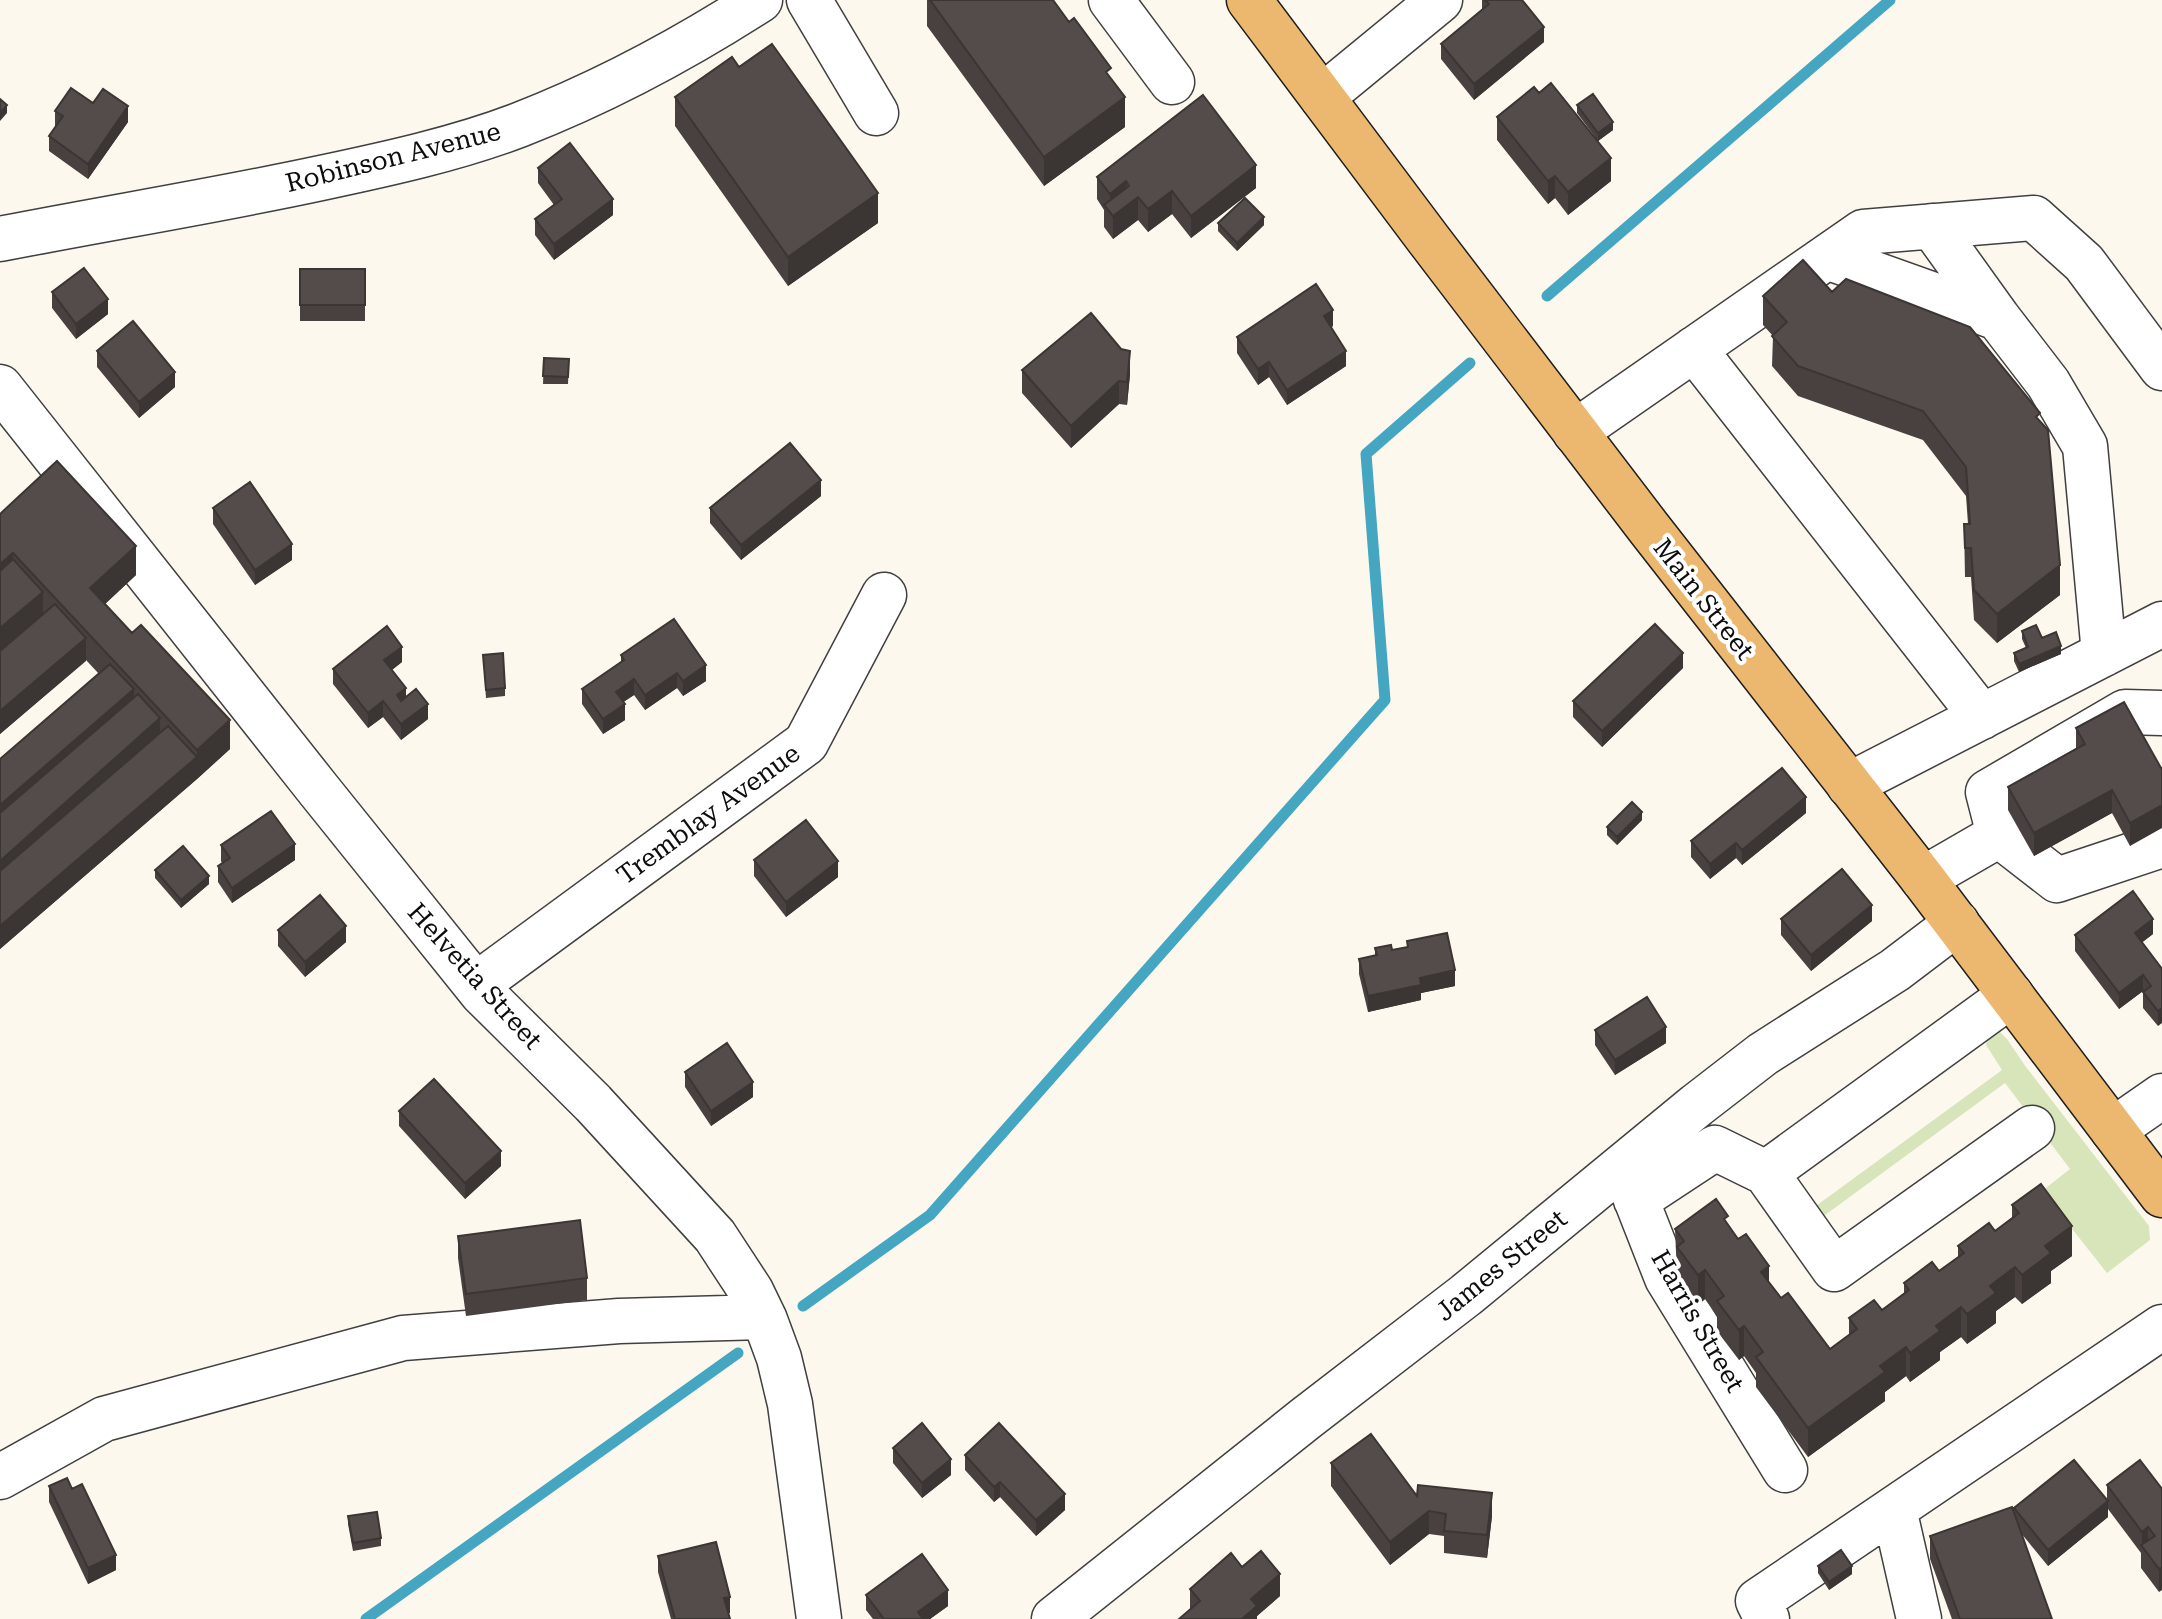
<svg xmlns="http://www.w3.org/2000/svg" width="2162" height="1619" viewBox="0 0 2162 1619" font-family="'Roboto Serif',serif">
  <rect width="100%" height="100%" fill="#fdf8ee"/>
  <path fill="#d8e5bb" d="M2000 1032 2007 1039 2026 1067 2149 1226 2150 1240 2107 1273 2042 1191 2070 1169 2005 1083 1817 1221 1809 1211 2002 1070 1986 1045 1987 1039 1993 1033Z"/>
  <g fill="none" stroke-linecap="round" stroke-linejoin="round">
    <path stroke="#44a6c1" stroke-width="11" d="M1547 296 1890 0
      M803 1306 930 1215 1385 700 1366 454 1470 363
      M366 1619 738 1353"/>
    <g stroke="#404040" stroke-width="47">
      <path id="minor" d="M809 0 876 113
        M1111 0 1172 82
        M1322 97 1440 0
        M1932 226 1998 318 2048 383 2085 446 2104 654
        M0 239C107 218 214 201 321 178 387 164 456 149 519 125 604 92 684 49 760 0
        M1827 257 1998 318
        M1694 349 1982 717
        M0 387 318 789 482 993 593 1103 715 1236 751 1291 765 1320 779 1358 790 1404 819 1619
        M1575 432 1863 232 2034 218 2084 263 2162 368
        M2162 713 2125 712 1988 792 1999 835 2057 880 2162 845
        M1849 785 2162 624
        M1923 879 1999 835
        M476 985 806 743 884 595
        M2011 995 1766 1173 1834 1269 2032 1128
        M2113 1130 2162 1096
        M1623 1166 1667 1278 1785 1470
        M1636 1200 1715 1148 1766 1173
        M0 1477 104 1419 403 1338 619 1321 763 1317
        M1894 1509 1919 1619
        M1054 1619 1305 1419 1466 1295 1697 1105 1763 1054 1895 970 1957 923
        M1767 1619 1758 1601 2162 1327"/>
    </g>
    <g stroke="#1e1e1e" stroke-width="47">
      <path id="major" d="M1249 0 1429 240 1648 527 1923 879 2162 1195"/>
    </g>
    <use href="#minor" stroke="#fff" stroke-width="44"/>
    <use href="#major" stroke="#ecb76f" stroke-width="44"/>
  </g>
  <path fill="#484140" d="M927 0H1053L1111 79 1125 127 1044 186 927 26Z
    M1482 0H1522L1544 42 1474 100 1441 59V44L1482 10Z
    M739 67 878 223 788 286 675 126V97Z
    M1539 93 1595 137 1577 113V105L1613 130 1598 141 1611 181 1568 215 1555 198 1548 204 1497 140V117Z
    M55 111 128 122 88 179 49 151V136L55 127Z
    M538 168 613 215 554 260 535 235V219L554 205 538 183Z
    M1097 177 1256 188 1191 238 1172 214 1148 232 1138 220 1113 239 1104 227V210L1097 199Z
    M1218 223 1264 225 1237 251 1218 231Z
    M300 269H365V321H300Z
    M52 292 108 314 76 339 52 308Z
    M1832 292 2040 422 2060 595 1997 643 1974 620 1971 577H1965L1964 524H1968L1966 496 1923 440 1798 396 1772 366 1773 336 1763 325V296Z
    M1333 326 1331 327 1346 366 1287 405 1269 377 1258 385 1237 353V337Z
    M97 351 175 387 139 418 97 367Z
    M544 358 569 359 568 384H543Z
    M1022 370 1130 374 1127 405 1119 404 1071 448 1022 393Z
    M821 496 741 560 710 523V508Z
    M213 508 292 560 255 585 213 524Z
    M0 514 136 575 105 604 230 749 197 779 0 949V759L99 674 86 660 0 734Z
    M2022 631 2042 638 2061 654 2019 672 2014 661V653L2026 648 2022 639Z
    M483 655 505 688V696L486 698Z
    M621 655 706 681 683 696 677 688 645 710 634 695 623 702 625 720 603 734 582 704V689L621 662Z
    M402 662 392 670 406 697 428 719 401 740 383 717 368 728 333 684V669Z
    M1683 668 1602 747 1573 717V701Z
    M2076 728 2161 768 2130 846 2112 813 2034 856 2008 810V787L2076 748Z
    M1806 813 1742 865 1736 858 1710 879 1691 857V841Z
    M1642 820 1617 845 1607 835V827Z
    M221 845 295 860 232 903 218 882V866L222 863 221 861Z
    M754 860 838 877 786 917 754 876Z
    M155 870 209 884 181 908 155 878Z
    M1781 919 1872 921 1811 971 1781 935Z
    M278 930 346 942 305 977 278 946Z
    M2153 934 2142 942 2162 969 2158 1026 2143 1008V991L2119 1009 2075 951V935Z
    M1407 941 1455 986 1421 993V1000L1368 1012 1359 974V959L1375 955V948L1392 950 1407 947Z
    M1595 1030 1666 1043 1615 1075 1595 1045Z
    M685 1072 753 1097 711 1126 685 1087Z
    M399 1111 501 1166 465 1199 399 1126Z
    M2012 1205 2072 1256 2051 1271V1283L2022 1304 2015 1297 1996 1311V1323L1967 1344 1961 1337 1940 1352V1360L1910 1382 1906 1376 1885 1392V1401L1808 1457 1756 1387V1373L1744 1356 1739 1360 1717 1331V1316L1705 1299 1698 1305 1677 1276 1675 1229 1728 1226 1781 1298 1830 1349 1849 1335V1318L1882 1310 1904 1293V1283L1939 1271 1958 1257V1246L1995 1231 2012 1218Z
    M458 1236 587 1278V1300L466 1316 458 1258Z
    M893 1448 951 1475 922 1498 893 1463Z
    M965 1455 1065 1510 1036 1536 1000 1497 994 1502 965 1470Z
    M1331 1463 1417 1496 1492 1516 1487 1558 1444 1553V1536L1429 1534 1390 1565 1331 1486Z
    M2107 1485 2162 1489 2159 1592 2141 1568V1553L2108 1509V1517L2048 1566 2021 1533 2052 1619H1952L1930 1559V1536L2014 1513V1508L2107 1500Z
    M49 1486 116 1570 88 1584 49 1502Z
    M348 1516 381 1538V1546L353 1551 348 1524Z
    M658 1556 730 1613H728L730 1619H671L658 1572Z
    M1818 1566 1852 1574 1829 1590 1818 1573Z
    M1242 1567 1280 1596 1257 1616V1619L1190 1610V1589Z
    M866 1595 948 1606 930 1619H873L866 1610Z"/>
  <path fill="#3b3534" d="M1544 27V42L1474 100V84Z
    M1125 97V127L1044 186V157Z
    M7 105V113L0 121V113Z
    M128 106V122L88 179V164Z
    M1613 122V130L1598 141V133Z
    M1611 158V181L1568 215V192Z
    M1256 165V188L1191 238V216Z
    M1555 176V198L1548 204V181Z
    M1126 181V204L1110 211V194Z
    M1172 191V214L1148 232V209Z
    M878 193V223L788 286V257Z
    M1138 197V220L1113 239V216Z
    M613 199V215L554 260V244Z
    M1264 217V225L1237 251V243Z
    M108 299V314L76 339V324Z
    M1333 310V326L1324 332V316Z
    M1130 351V374L1127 405V382Z
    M1346 351V366L1287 405V390Z
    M1269 362V377L1258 385V369Z
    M175 372V387L139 418V402Z
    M1119 381V404L1071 448V426Z
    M821 480V496L741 560V545Z
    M292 544V560L255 585V570Z
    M136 546V575L90 618V588Z
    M13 553V582L0 594V564Z
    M2060 565V595L1997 643V614Z
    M43 592V615L0 651V628Z
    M86 638V661L0 734V711Z
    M2061 646V654L2019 672V664Z
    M402 647V662L384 676V660Z
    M1683 653V668L1602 747V731Z
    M706 665V681L683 696V681Z
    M677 673V688L645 710V695Z
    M634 679V695L616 707V692Z
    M406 688V704L397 711V695Z
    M134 689V712L0 828V805Z
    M383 701V717L368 728V713Z
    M428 704V719L401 740V724Z
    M625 704V720L603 734V719Z
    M160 718V741L0 884V861Z
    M230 720V749L197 779 0 949V926L197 757V750Z
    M2112 790V813L2034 856V833Z
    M1806 797V813L1742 865V850Z
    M2162 805V828L2130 846V823Z
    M1642 812V820L1617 845V837Z
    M1736 843V858L1710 879V864Z
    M295 844V860L232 903V888Z
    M838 861V877L786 917V902Z
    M209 876V884L181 908V900Z
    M1872 905V921L1811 971V955Z
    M2153 919V934L2135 948V933Z
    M346 926V942L305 977V962Z
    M1455 970V986L1421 993V1000L1368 1012V996L1420 978Z
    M2143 975V991L2119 1009V993Z
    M2162 1008V1023L2158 1026V1011Z
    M1666 1027V1043L1615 1075V1060Z
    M753 1082V1097L711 1126V1111Z
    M501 1151V1166L465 1199V1183Z
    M2072 1226V1256L2051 1271V1283L2022 1304V1275L2045 1246Z
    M1769 1266V1296L1761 1272Z
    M2015 1267V1297L1996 1311V1323L1967 1344V1314L1990 1286Z
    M1705 1270V1299L1698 1305V1275Z
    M1961 1307V1337L1940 1352V1360L1910 1382V1353L1936 1326Z
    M1744 1326V1356L1739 1360V1330Z
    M1906 1347V1376L1885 1392V1401L1808 1457V1428L1880 1366Z
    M951 1459V1475L922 1498V1483Z
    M1000 1482V1497L994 1502V1487Z
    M1492 1493V1516L1487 1558V1535Z
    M1065 1494V1510L1036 1536V1520Z
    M2108 1501V1517L2048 1566V1550Z
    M1429 1511V1534L1390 1565V1542Z
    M2148 1527V1550L2142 1547V1532Z
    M116 1555V1570L88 1584V1568Z
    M1852 1566V1574L1829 1590V1582Z
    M2162 1567V1590L2159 1592V1569Z
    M1280 1574V1596L1257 1616V1619H1243L1251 1599Z
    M948 1590V1606L930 1619H918V1612Z
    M730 1597V1613L724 1614V1598Z"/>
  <path fill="#544c4a" stroke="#3b3534" stroke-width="2" d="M930 0H1053L1069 22 1074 18 1111 68 1106 72 1125 97 1044 157Z
    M1485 0H1522L1544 27 1474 84 1441 44 1489 4Z
    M772 44 878 193 788 257 675 97 732 57 739 67Z
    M1551 83 1611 158 1568 192 1555 176 1548 181 1497 117 1534 87 1539 93Z
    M71 88 93 103 103 89 128 106 88 164 49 136 63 116 55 111Z
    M1593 94 1613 122 1598 133 1577 105Z
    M1203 95 1256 165 1191 216 1172 191 1148 209 1138 197 1113 216 1104 205 1129 186 1126 181 1110 194 1097 177Z
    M0 99 7 105 0 113Z
    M570 143 613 199 554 244 535 219 562 199 538 168Z
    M1245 198 1264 217 1237 243 1218 223Z
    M1803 260 1832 292 1846 279 1970 327 2040 413 2036 417 2048 430 2060 565 1997 614 1974 590 1971 548H1965L1964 524H1970L1966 467 1923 411 1798 366 1772 336 1787 322 1763 296Z
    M84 268 108 299 76 324 52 292Z
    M300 269H365V305H300Z
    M1316 284 1333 310 1324 316 1346 351 1287 390 1269 362 1258 369 1237 337Z
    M1091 313 1121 349 1130 351 1127 382 1119 381 1071 426 1022 370Z
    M133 321 175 372 139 402 97 351Z
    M544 358 569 359 568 377 543 376Z
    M790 443 821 480 741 545 710 508Z
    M57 461 136 546 90 588 132 633 141 625 230 720 197 750 13 553 0 564V514Z
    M250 482 292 544 255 570 213 508Z
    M13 559 43 592 0 628V571Z
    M55 604 86 638 0 711V651Z
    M674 619 706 665 683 681 677 673 645 695 634 679 616 692 625 704 603 719 582 689 624 660 621 655Z
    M1655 624 1683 653 1602 731 1573 701Z
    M2036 625 2042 638 2056 632 2061 646 2019 664 2014 653 2028 647 2022 631Z
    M387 626 402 647 384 660 406 688 397 695 401 701 416 689 428 704 401 724 383 701 368 713 333 669Z
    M503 653 505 688 486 690 483 655Z
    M110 664 134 689 0 805V759Z
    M138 694 160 718 0 861V813Z
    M2124 702 2161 768H2162V805L2130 823 2112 790 2034 833 2008 787 2085 744 2076 728Z
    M168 726 197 757 0 926V871Z
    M1782 768 1806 797 1742 850 1736 843 1710 864 1691 841Z
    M1632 802 1642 812 1617 837 1607 827Z
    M271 811 295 844 232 888 218 866 230 858 221 845Z
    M806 820 838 861 786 902 754 860Z
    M183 846 209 876 181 900 155 870Z
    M1842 869 1872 905 1811 955 1781 919Z
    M2133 891 2153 919 2135 933 2162 969V1008L2158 1011 2143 992 2151 986 2143 975 2119 993 2075 935Z
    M320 895 346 926 305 962 278 930Z
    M1447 933 1455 970 1420 978 1421 985 1368 996 1359 959 1377 955 1375 948 1391 945 1392 950 1408 947 1407 941Z
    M1647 997 1666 1027 1615 1060 1595 1030Z
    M727 1043 753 1082 711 1111 685 1072Z
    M434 1079 501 1151 465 1183 399 1111Z
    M2041 1184 2072 1226 2045 1246 2051 1253 2022 1275 2015 1267 1990 1286 1996 1293 1967 1314 1961 1307 1936 1326 1940 1331 1910 1353 1906 1347 1880 1366 1885 1372 1808 1428 1756 1357 1763 1352 1744 1326 1739 1330 1717 1301 1724 1296 1705 1270 1698 1275 1677 1247 1684 1241 1675 1229 1716 1199 1728 1216 1724 1219 1738 1239 1746 1234 1769 1266 1761 1272 1781 1298 1788 1293 1830 1349 1857 1329 1849 1318 1874 1300 1882 1310 1909 1290 1904 1283 1932 1262 1939 1271 1964 1253 1958 1246 1989 1223 1995 1231 2019 1213 2012 1205Z
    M580 1220 587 1278 466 1294 458 1236Z
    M922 1423 951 1459 922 1483 893 1448Z
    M999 1423 1065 1494 1036 1520 1000 1482 994 1487 965 1455Z
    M1371 1434 1417 1496 1418 1485 1492 1493 1487 1535 1444 1531 1446 1514 1429 1511 1390 1542 1331 1463Z
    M2074 1460 2108 1501 2048 1550 2014 1508Z
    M2140 1460 2162 1489V1567L2159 1569 2141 1545 2155 1536 2148 1527 2142 1532 2107 1485Z
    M67 1478 72 1489 82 1484 116 1555 88 1568 49 1486Z
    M2012 1507 2052 1619H1960L1930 1536Z
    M377 1512 381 1538 353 1543 348 1516Z
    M716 1542 730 1597 724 1598 730 1619H675L658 1556Z
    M1841 1550 1852 1566 1829 1582 1818 1566Z
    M1261 1551 1280 1574 1251 1599 1257 1606 1243 1618 1244 1619H1179L1200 1601 1190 1589 1231 1553 1242 1567Z
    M922 1554 948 1590 918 1612 923 1619H884L866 1595Z"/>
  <g text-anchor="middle" stroke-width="8" stroke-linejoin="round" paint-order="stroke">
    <g font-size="26" fill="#0d0d0d" stroke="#fff">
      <text transform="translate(393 157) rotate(-14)" y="9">Robinson Avenue</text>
      <text transform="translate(1704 599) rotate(52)" y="9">Main Street</text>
      <text transform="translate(708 814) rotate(-36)" y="9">Tremblay Avenue</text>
      <text transform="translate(475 976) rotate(48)" y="9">Helvetia Street</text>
      <text transform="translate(1501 1265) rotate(-39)" y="9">James Street</text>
      <text transform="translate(1698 1321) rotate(60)" y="9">Harris Street</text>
    </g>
  </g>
</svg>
